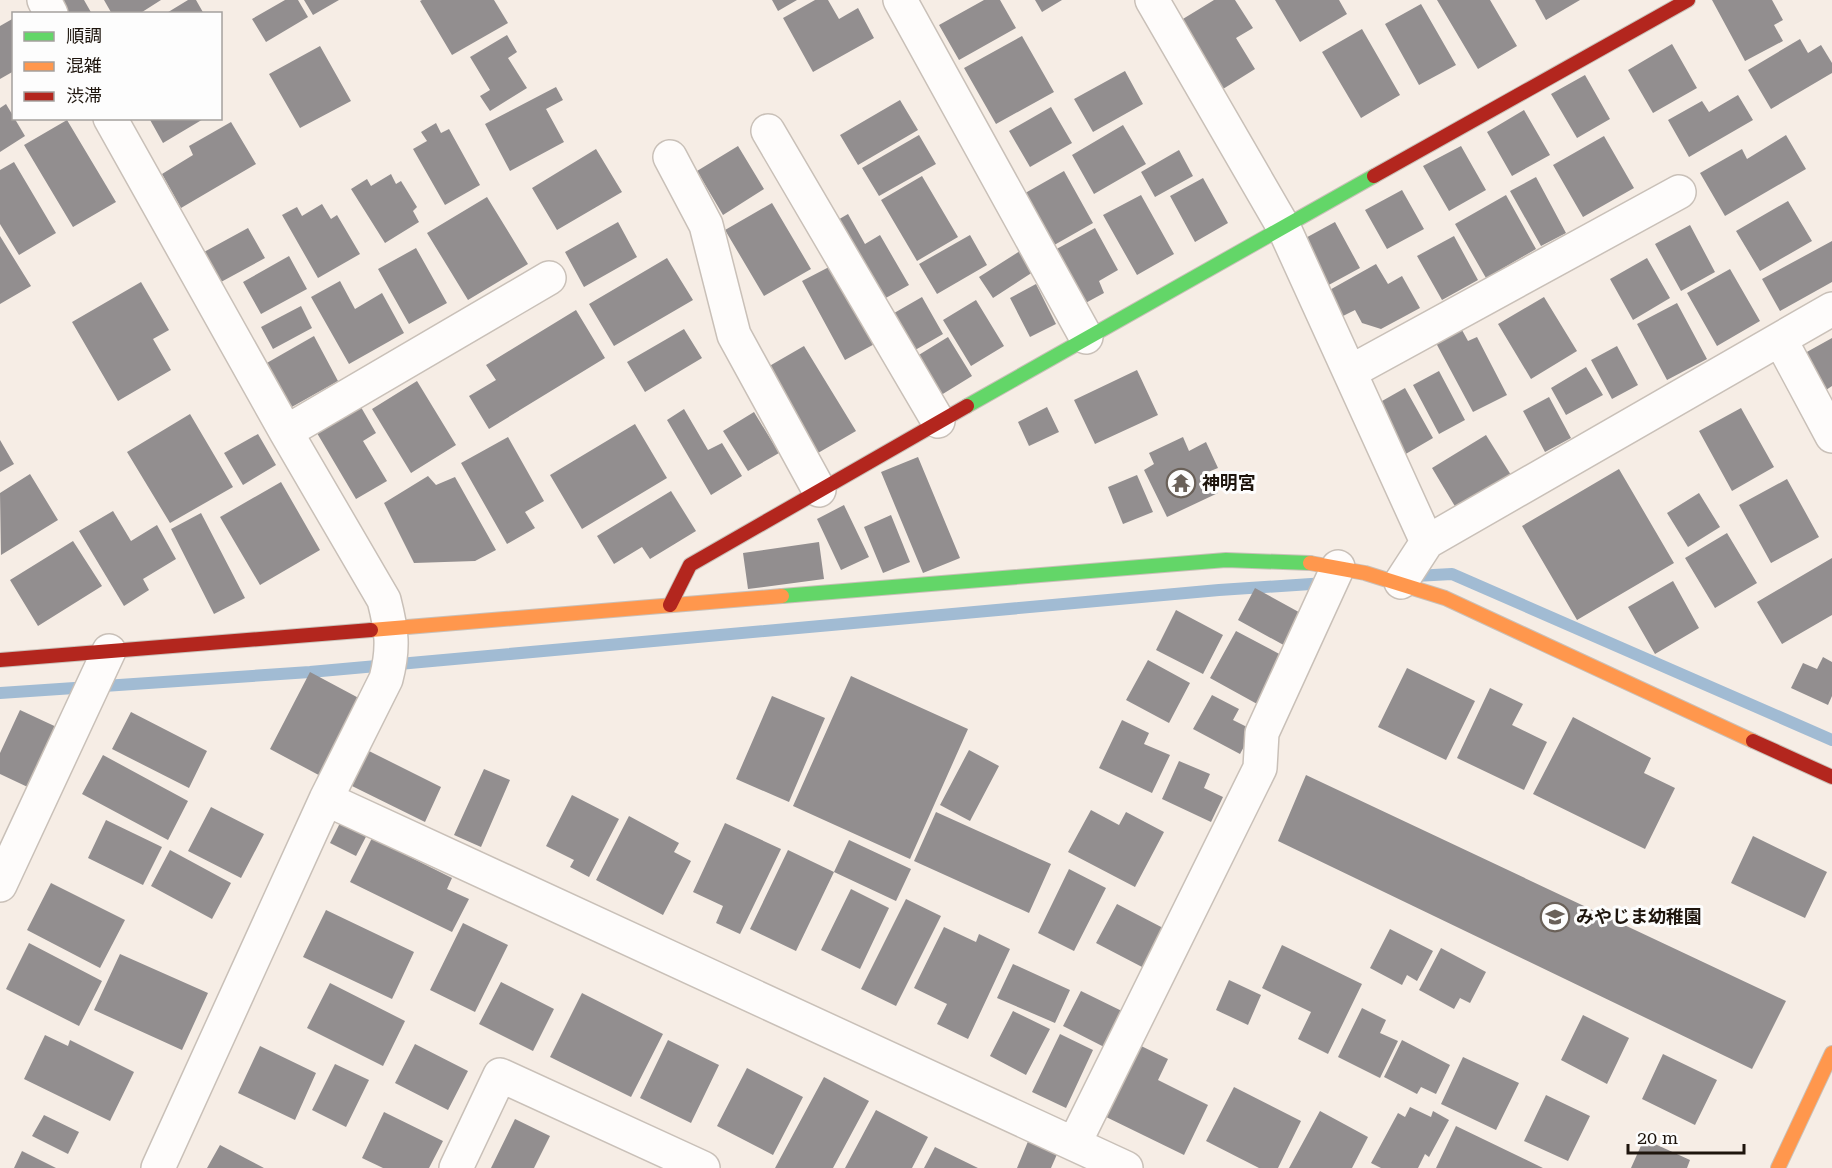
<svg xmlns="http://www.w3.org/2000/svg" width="1832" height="1168" viewBox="0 0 1832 1168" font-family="'Roboto Serif','Noto Sans JP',serif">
  <rect width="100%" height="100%" fill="#f6ede5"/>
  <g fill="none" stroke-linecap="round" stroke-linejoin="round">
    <path stroke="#a1bbd3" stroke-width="12" d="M1415 576 1452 574 1832 740
      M0 693 310 672 1219 590 1326 583"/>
  </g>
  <path fill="#928e8f" d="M59 0H84L92 14H67Z
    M104 0H161L139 14H112Z
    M188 0H196L204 14H165Z
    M285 0H298L308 17 266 42 252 19Z
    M304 0H339L313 15Z
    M422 0H494L508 23 452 55 420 1Z
    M772 0H797L778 11Z
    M815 0H828L839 19 858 8 874 38 813 72 783 18Z
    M984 0H1000L1016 28 959 60 939 25Z
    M1035 0H1062L1042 12Z
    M1214 0H1235L1253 28 1236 38 1255 69 1215 94 1173 25Z
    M1275 0H1339L1347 14 1300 42Z
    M1437 0H1490L1517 46 1478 69Z
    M1535 0H1580L1546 20Z
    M1712 0H1772L1783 20 1774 25 1783 41 1745 61Z
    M1421 4 1456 65 1419 85 1385 24Z
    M14 18V71L0 79V26Z
    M1362 29 1400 95 1361 118 1322 52Z
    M507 35 517 52 508 58 527 88 490 111 480 96 490 90 470 57Z
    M1022 36 1054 92 996 124 964 68Z
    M1800 39 1808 53 1821 45 1832 63V73L1771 109 1748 70Z
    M1672 44 1697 88 1653 113 1628 70Z
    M320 46 351 101 300 128 269 74Z
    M1125 71 1143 104 1093 132 1074 99Z
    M1585 75 1610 119 1577 138 1551 94Z
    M556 87 563 100 546 109 564 142 510 171 485 124Z
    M1738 95 1753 120 1689 157 1668 120 1702 101 1709 112Z
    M900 100 918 130 858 165 840 135Z
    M6 104 25 136 0 152V108Z
    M1051 107 1072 143 1030 167 1009 131Z
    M1524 110 1550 155 1512 176 1487 132Z
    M149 118H205L163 143Z
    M67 120 116 202 73 227 24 145Z
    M231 122 256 164 181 208 162 174 193 155 189 146Z
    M436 123 441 133 449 129 480 185 445 205 413 149 427 141 421 132Z
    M1123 125 1146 164 1094 194 1072 155Z
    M919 135 936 164 879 196 862 168Z
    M1786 135 1806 169 1725 216 1700 173 1742 149 1747 159Z
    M1604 136 1634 188 1583 217 1553 165Z
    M738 146 764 189 723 215 697 171Z
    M1461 146 1486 190 1449 211 1423 166Z
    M596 149 622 192 557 230 532 188Z
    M1179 150 1193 176 1155 197 1141 172Z
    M14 162 56 233 19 255 0 224V170Z
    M1064 171 1093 223 1049 248 1020 196Z
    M391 174 396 184 401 181 417 207 413 211 419 222 385 243 351 189 367 179 371 186Z
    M922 176 958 237 917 261 881 200Z
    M1536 177 1566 233 1541 246 1510 191Z
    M1203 178 1228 223 1195 242 1170 196Z
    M1402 190 1424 229 1387 249 1365 210Z
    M1141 195 1174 254 1137 275 1103 215Z
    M1506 195 1536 249 1486 278 1455 224Z
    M487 197 528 264 468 300 427 233Z
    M1788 201 1812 241 1760 271 1736 231Z
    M772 203 811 269 764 296 725 230Z
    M322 204 331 219 337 215 360 254 318 278 282 215 297 207 302 216Z
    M848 214 865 244 880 235 909 285 875 304 829 225Z
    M618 222 637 257 584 287 565 252Z
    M1335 222 1360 268 1325 287 1300 241Z
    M1690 225 1715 272 1681 291 1655 244Z
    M248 228 265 258 221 282 204 252Z
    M1095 228 1118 270 1099 281 1104 293 1080 306 1051 252Z
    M970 235 987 265 937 294 919 264Z
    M0 236 31 286 0 304Z
    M1454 236 1478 280 1442 300 1417 256Z
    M1832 241V282L1780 311 1762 279Z
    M416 248 447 303 409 324 378 269Z
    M1020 251 1033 272 993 298 979 277Z
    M289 256 307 289 261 314 243 282Z
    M667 258 693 300 614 346 589 304Z
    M1647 258 1670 298 1633 320 1610 279Z
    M1376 264 1388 284 1402 276 1420 308 1381 329 1362 323 1355 310 1341 317 1326 292Z
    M829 267 851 306 859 302 880 341 845 360 802 281Z
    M1730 269 1760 321 1717 346 1687 293Z
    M340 281 355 309 382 293 404 333 349 364 311 297Z
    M141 282 169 330 153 339 171 370 118 401 72 322Z
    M1036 284 1056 324 1030 337 1010 298Z
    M922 297 943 334 903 357 882 320Z
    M1544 297 1577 351 1531 379 1498 324Z
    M976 300 1004 346 971 366 943 320Z
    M1677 303 1707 359 1667 380 1637 324Z
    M301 306 312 328 273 349 261 327Z
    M576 310 605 358 489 429 469 396 496 380 486 365Z
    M684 329 702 358 645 392 627 362Z
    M1462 330 1468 341 1477 337 1507 395 1473 412 1436 343Z
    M314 336 338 381 290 408 265 364Z
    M948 337 972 376 933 400 909 361Z
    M1832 338V386L1826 390 1805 353Z
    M804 346 856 431 818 453 766 368Z
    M1617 346 1638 385 1612 399 1591 360Z
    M1586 367 1603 395 1566 415 1551 388Z
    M1137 370 1158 415 1095 444 1074 400Z
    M1439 371 1465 420 1439 434 1413 385Z
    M417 381 456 445 411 473 372 409Z
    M1405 388 1433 438 1404 455 1375 405Z
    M1549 397 1571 438 1545 452 1523 411Z
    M358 402 376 433 363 441 387 481 356 499 314 428Z
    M1047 407 1059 432 1029 446 1018 422Z
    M1741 408 1774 467 1732 491 1699 431Z
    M684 409 708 450 722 443 742 476 711 495 667 420Z
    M754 412 779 453 748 471 723 431Z
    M190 414 233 487 170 523 127 452Z
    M635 424 667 478 582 529 550 475Z
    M258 434 276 465 243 485 224 453Z
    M1486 435 1511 475 1456 508 1432 468Z
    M508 437 544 501 525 512 535 528 507 544 461 463Z
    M1183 437 1189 451 1206 442 1218 468 1208 472 1218 493 1167 517 1144 470 1154 464 1149 453Z
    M0 440 14 464 0 472Z
    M918 457 960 558 923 573 881 472Z
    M1619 469 1674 563 1577 620 1522 526Z
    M30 474 58 520 1 555 0 493Z
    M1137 475 1153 512 1123 524 1108 487Z
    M428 476 436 485 455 477 496 550 475 561 414 563 384 503Z
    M1787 479 1819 537 1771 563 1739 505Z
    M281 482 320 550 260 585 220 517Z
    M671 491 696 531 650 559 642 547 614 564 597 536Z
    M1699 493 1720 527 1688 547 1667 513Z
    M844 505 869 557 841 570 817 519Z
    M113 511 131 541 157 525 176 559 143 579 149 590 124 606 79 531Z
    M201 513 245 598 214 614 171 529Z
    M891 515 910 562 883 573 864 527Z
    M1727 533 1757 583 1715 608 1685 558Z
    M73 541 102 586 38 626 10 580Z
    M819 542 824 579 748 589 743 553Z
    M1832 558V615L1782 644 1757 602Z
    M1673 581 1699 628 1655 654 1628 607Z
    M1255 588 1306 616 1289 648 1238 620Z
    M1176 610 1223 635 1203 674 1156 650Z
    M1236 631 1285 657 1259 705 1210 678Z
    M1823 657 1832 662V696L1828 705 1791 688 1803 663 1817 669Z
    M1148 660 1190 683 1169 723 1126 700Z
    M1407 668 1475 701 1446 760 1378 727Z
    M310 672 368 703 328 780 270 749Z
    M851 676 968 729 910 859 793 806Z
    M1490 688 1523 704 1512 725 1547 742 1524 790 1457 758Z
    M1212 695 1239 709 1233 720 1253 730 1240 754 1193 729Z
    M772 696 825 718 789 802 736 779Z
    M20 710 63 730 34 790 0 774V753Z
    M131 712 207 751 189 788 112 749Z
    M1573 717 1651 758 1644 773 1675 788 1645 849 1533 794Z
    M1122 720 1149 733 1144 744 1170 755 1152 793 1099 768Z
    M969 750 999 766 970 821 940 805Z
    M369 751 441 787 425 822 352 786Z
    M103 755 188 801 168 840 82 794Z
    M1179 761 1210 774 1204 788 1223 797 1211 822 1162 799Z
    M484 769 510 780 481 847 454 835Z
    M1306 775 1786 1001 1752 1069 1278 841Z
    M572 795 619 819 589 877 570 867 574 860 546 846Z
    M211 807 264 834 241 878 188 851Z
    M1091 810 1119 825 1126 812 1164 832 1135 887 1068 852Z
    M936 812 1051 864 1029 913 914 861Z
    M344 815 370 829 356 856 330 843Z
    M629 816 679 843 674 852 691 861 663 915 596 880Z
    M106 820 162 847 143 885 88 858Z
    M725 823 781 849 740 934 716 923 723 906 693 892Z
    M1753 836 1827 872 1805 918 1731 883Z
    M372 838 452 878 447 889 469 899 452 932 350 882Z
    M849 840 911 869 896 901 834 872 796 951 750 929 788 850 834 872Z
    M170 850 231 883 212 919 151 886Z
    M1069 869 1106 888 1074 951 1038 933Z
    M51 883 125 920 100 968 27 930Z
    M851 889 889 908 860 969 821 950Z
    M906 899 941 916 896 1006 861 989Z
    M1117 904 1165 929 1144 968 1096 943Z
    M326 910 414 952 392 999 303 957Z
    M463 923 508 945 475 1012 430 990Z
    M944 927 976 942 979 934 1010 949 968 1039 937 1024 947 1004 914 988Z
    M1390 929 1433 951 1417 981 1407 975 1402 985 1370 968Z
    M29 943 102 981 79 1026 6 989Z
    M1282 945 1362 984 1328 1054 1298 1039 1311 1012 1262 988Z
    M1441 948 1486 972 1470 1003 1460 998 1454 1009 1419 990Z
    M120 954 208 993 182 1050 94 1010Z
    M1013 964 1070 990 1055 1023 997 998Z
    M1229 980 1261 995 1248 1025 1216 1010Z
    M501 982 554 1009 533 1051 479 1024Z
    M330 983 405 1021 383 1066 307 1028Z
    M1081 991 1128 1014 1110 1050 1063 1026Z
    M582 993 663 1034 631 1097 550 1057Z
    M1362 1008 1386 1020 1380 1033 1398 1041 1380 1078 1338 1057Z
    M1013 1011 1050 1029 1026 1075 990 1056Z
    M1583 1015 1629 1038 1607 1084 1561 1060Z
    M1060 1034 1093 1050 1066 1108 1032 1092Z
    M45 1035 68 1046 70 1040 134 1072 110 1121 24 1079Z
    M668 1040 719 1065 691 1123 640 1098Z
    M1402 1040 1450 1065 1436 1094 1421 1087 1417 1094 1384 1077Z
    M415 1044 468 1071 448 1110 395 1083Z
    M1137 1044 1168 1059 1158 1080 1208 1105 1184 1155 1102 1115Z
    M260 1046 316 1073 295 1120 238 1093Z
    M1663 1054 1717 1080 1695 1125 1642 1099Z
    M1463 1057 1519 1083 1496 1130 1441 1104Z
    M335 1064 369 1080 346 1127 312 1110Z
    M747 1068 803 1097 773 1155 717 1126Z
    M824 1077 869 1101 833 1168H775Z
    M1234 1087 1301 1121 1278 1168H1259L1206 1141Z
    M1546 1095 1590 1116 1568 1161 1524 1141Z
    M1410 1107 1431 1117 1433 1111 1449 1120 1429 1157 1425 1154 1418 1168H1381L1371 1163 1398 1113 1405 1117Z
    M876 1110 928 1137 912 1168H845Z
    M1320 1111 1368 1137 1352 1168H1289Z
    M384 1112 443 1141 429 1168H383L362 1158Z
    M44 1115 79 1132 68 1154 32 1136Z
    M515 1119 550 1136 534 1168H491Z
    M1456 1126 1543 1168H1436Z
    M1029 1139 1058 1152 1051 1168H1017Z
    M1644 1139 1690 1160 1687 1168H1631Z
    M220 1145 264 1168H207Z
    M935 1147 978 1168H924Z
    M22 1151 56 1168H14Z"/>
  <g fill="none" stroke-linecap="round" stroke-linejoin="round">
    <g stroke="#c9c0b8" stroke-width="36">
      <path id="street" d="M44 0 51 14
        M900 0 1086 337
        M1152 0 1284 228 1427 542
        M110 118 286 432 384 600C392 631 394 648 386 679L326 799 158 1168
        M768 131 938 421
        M670 157 706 225 734 335 819 490
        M1780 339 1832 436
        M1350 372 1679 192
        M286 432 549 278
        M1401 582 1427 542 1832 309
        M326 799 1126 1168
        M0 885 109 651
        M1074 1144 1260 768 1262 733 1338 567
        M456 1168 500 1075 703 1168"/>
    </g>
    <g stroke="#c9c0b8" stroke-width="16">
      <path id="fast" d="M967 406 1374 176
        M782 596 1226 560 1310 563"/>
    </g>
    <g stroke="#c9c0b8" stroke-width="16">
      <path id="slow" d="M1310 563 1365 573 1445 598 1753 741
        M371 630 782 596
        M1778 1168 1832 1053"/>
    </g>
    <g stroke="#c9c0b8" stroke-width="16">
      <path id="jam" d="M1374 176 1688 0
        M670 605 690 565 967 406
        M0 660 371 630
        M1753 741 1832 777"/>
    </g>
    <use href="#street" stroke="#fefcfb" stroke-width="33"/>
    <use href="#fast" stroke="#63d668" stroke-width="14"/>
    <use href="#slow" stroke="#ff974d" stroke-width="14"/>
    <use href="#jam" stroke="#b3261e" stroke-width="14"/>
  </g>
  <defs>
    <g id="temple-ring" transform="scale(1.5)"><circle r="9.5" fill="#fdfdfd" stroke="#6a6159" stroke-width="1.5"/><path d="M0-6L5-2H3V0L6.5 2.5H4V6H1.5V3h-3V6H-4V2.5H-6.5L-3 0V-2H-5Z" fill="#6a6159"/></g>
    <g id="school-ring" transform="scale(1.5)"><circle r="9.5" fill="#fdfdfd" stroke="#6a6159" stroke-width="1.5"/><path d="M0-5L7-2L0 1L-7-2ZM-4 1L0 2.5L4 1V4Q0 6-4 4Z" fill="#6a6159"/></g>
  </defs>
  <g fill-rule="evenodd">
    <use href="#temple-ring" x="1181" y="483"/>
    <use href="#school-ring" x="1555" y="917"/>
  </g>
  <g text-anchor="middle" stroke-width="6" stroke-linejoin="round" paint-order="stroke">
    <g font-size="18" font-weight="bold" fill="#1e150d" stroke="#fdfdfd" text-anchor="start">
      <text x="1202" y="489">神明宮</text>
      <text x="1576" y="923">みやじま幼稚園</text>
    </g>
  </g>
  <rect x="12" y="12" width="210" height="108" fill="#fdfdfd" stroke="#a4a09d" stroke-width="1.5"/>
  <rect x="24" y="32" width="30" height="9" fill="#63d668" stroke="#a4a09d" stroke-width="1.5"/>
  <text x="66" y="42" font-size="18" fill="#1e150d">順調</text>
  <rect x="24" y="62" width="30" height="9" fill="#ff974d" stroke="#a4a09d" stroke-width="1.5"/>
  <text x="66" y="72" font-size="18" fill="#1e150d">混雑</text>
  <rect x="24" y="92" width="30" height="9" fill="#b3261e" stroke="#a4a09d" stroke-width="1.5"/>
  <text x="66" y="102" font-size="18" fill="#1e150d">渋滞</text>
  <path d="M1628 1144v9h116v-9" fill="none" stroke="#1e150d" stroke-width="3"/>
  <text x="1637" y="1144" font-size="18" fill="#1e150d" stroke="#fdfdfd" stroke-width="4.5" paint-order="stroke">20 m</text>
</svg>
